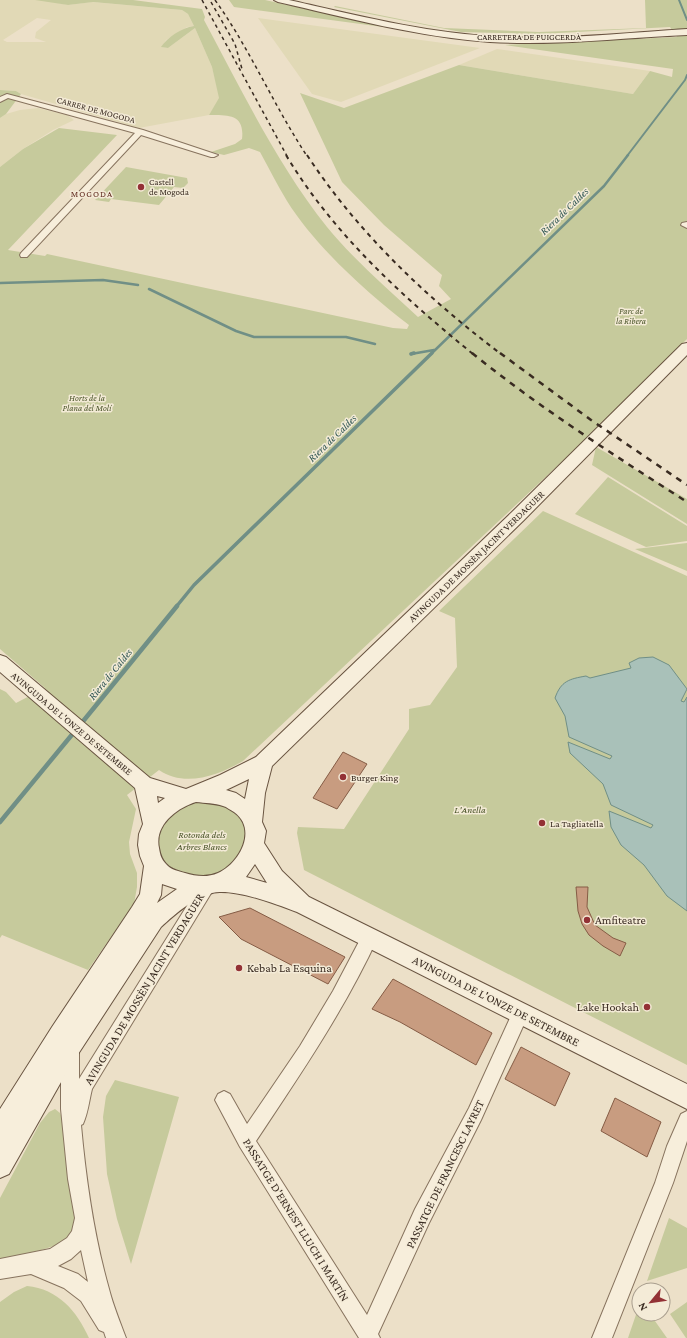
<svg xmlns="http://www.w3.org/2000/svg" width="687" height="1338" viewBox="0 0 687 1338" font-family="'Crimson Pro',serif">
  <rect width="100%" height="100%" fill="#ece0c8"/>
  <path fill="#e1d9b6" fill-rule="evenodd" d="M0 0H43L68 5 92 2 182 10 188 14 194 26 187 27 166 40 162 47 168 48 195 28 212 67 220 98 209 115 139 128 21 94 16 91 0 90ZM37 18 51 20 36 32 35 38 46 42H7L3 40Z
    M258 18 480 48 341 102 312 94Z
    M497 49 650 71 633 94 459 65Z
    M38 108 67 115 74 120 53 130 23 149 0 167V118L6 114 20 110Z"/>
  <path fill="#c6ca9c" d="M35 0H133L202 9 205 17 204 20C242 91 277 164 327 227 354 260 387 288 418 317L451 299 439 286 442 275 384 225 342 182 300 93 344 108 459 65 633 94 650 71 672 77 673 69 505 45 677 37 670 27 539 34 461 32 334 7 335 6 444 28 539 32 646 28 645 0H687V339L584 441 243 761C219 775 185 788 159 770L127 795 136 809 129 842 130 854 137 873V887L134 904 88 970 2 935 0 938V689L6 692 16 703 45 688 0 649V167L23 149 59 128 117 135 8 250 45 256 47 254 393 328 407 329 409 325C367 293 315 246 287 201 277 185 269 168 260 152L249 148 224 155 211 152 235 144 242 139C245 114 228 115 209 115L219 98 212 67 195 28 168 48 161 47C168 37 181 28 194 26L188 14 182 10 93 2 68 5Z
    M229 0H265L398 29 234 7Z
    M0 90 16 91 21 94 6 114 0 118Z
    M126 167 187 178 188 183 183 188 174 187 159 205 111 199 109 202 95 200Z
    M596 447 687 499V524L592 465Z
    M608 477 687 526V541L646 547 575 514Z
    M543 511 687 576V1065L304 870 297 833 298 827 344 829 409 729V709L430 705 457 667 455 618 439 611Z
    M687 543V571L635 549Z
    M187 797 246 810V864L192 886 150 858 147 841Z
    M115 1080 179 1097 131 1264 117 1219 107 1174 103 1117 106 1096Z
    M55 1109 60 1113 64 1123 76 1228 63 1243 32 1253 0 1260V1198L40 1123 49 1112Z
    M669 1218 687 1228V1268L647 1281Z
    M27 1286C58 1289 77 1311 89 1338H0V1302L14 1292Z
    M687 1302V1338H686L670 1314Z
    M639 1306V1314H650L667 1338H628Z"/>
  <path fill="#a9c1b9" stroke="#708f86" d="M653 657 669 665 687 689 681 701 684 702 687 697V911L667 896 644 865 621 845 611 827 609 811 651 828 653 825 611 805 603 784 570 753 568 742 610 759 612 756 569 737 565 716 555 698C561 681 569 679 586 676L590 678 631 668 629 663 639 658Z"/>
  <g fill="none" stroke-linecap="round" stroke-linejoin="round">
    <path stroke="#708f86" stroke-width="2" d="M679 0 687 20
      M627 156 685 80 687 75"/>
    <path stroke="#708f86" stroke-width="2.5" d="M0 283 103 280 138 285
      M149 289 236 331 254 337H346L375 344
      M411 354 434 350
      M431 354 604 186 628 155"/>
    <path stroke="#708f86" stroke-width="3.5" d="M411 354 414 353
      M176 607 194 585 432 353"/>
    <path stroke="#708f86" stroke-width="4.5" d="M80 725 177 606
      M0 822 75 731"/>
  </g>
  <path fill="#c89c80" stroke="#855c45" d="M343 752 367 764 337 809 313 798Z
    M576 887H588L587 907 595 925 613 938 626 943 620 956 603 946 589 935 582 924 578 911Z
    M250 908 345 957 328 984 241 939 219 917Z
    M393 979 492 1033 476 1065 400 1022 372 1009Z
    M521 1047 570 1073 555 1106 505 1079Z
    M615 1098 661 1122 647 1157 601 1131Z"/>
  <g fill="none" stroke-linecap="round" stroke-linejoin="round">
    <g stroke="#87735e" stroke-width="2">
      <path id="street" d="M7 94 143 130 218 155 214 157H211L141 135 27 257H21L20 255 21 253 135 133 8 98 0 102V97Z
        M687 222V228L681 225 682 223Z
        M208 878 213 880 216 885 213 890 92 1089C89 1101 88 1113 83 1124L81 1125C86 1180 94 1236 109 1289 113 1305 120 1322 126 1338H106L104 1332 99 1330 81 1301 64 1288 31 1274 0 1279V1259L50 1249 67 1238 72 1231 75 1218 68 1179 61 1109V1051L64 1045 70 1043 76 1045 79 1051V1079L203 880ZM81 1250 88 1282 78 1274 58 1266 71 1259Z
        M370 930 376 932 378 937C345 1009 300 1075 256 1141L367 1315 415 1209 469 1108 515 1007 521 1005 527 1007 529 1013 481 1120 429 1223 378 1334 380 1338H359L240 1147 215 1100 218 1094 224 1091 230 1094 247 1124 300 1046 333 991 364 932Z
        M687 1111V1141L673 1183 612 1338H592L655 1183 667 1146 681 1114Z"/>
    </g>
    <g stroke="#695441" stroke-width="2">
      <path id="secondary" d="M274 0H289C356 15 422 32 490 36 555 41 621 33 687 29V35C621 38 555 46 490 42 418 37 348 18 278 2Z
        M687 343V355L524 520 272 766 265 793 262 822 266 831 264 843 282 871 309 897 687 1084V1109L297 912C275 904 245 892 221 892 201 891 175 914 161 927L69 1068 9 1174 0 1178V1109L52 1027 132 907 140 894 144 866 140 856 138 845 139 834 143 824 135 788 0 672V655L6 657 150 778 186 789 220 775 256 757 512 512 682 344ZM249 779 245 799 236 793 226 790ZM157 796 165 798 158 803ZM196 802C205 803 215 803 223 806 227 807 230 810 234 812 258 829 240 863 218 873 207 878 195 876 185 873 178 871 171 870 166 864 161 859 160 854 159 848 154 825 177 808 196 802ZM255 864 267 883 246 877ZM162 884 177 889 157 903 161 895Z"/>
    </g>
    <use href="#street" fill="#f7eedb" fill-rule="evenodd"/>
    <use href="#secondary" fill="#f7eedb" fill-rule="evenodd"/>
    <path stroke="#392b21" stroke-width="1.5" stroke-dasharray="3.5 3.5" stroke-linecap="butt" d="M202 0 287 156
      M215 0C250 49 274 106 307 156
      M211 2 235 44 242 69"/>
    <path stroke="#392b21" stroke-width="2" stroke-dasharray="4.5 4.5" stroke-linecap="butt" d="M286 155C333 234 403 297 473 354
      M307 155C358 233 427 298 501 354"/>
    <path stroke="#392b21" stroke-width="2.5" stroke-dasharray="6 6" stroke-linecap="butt" d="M472 353C540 408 614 455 687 502
      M500 353 591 420 687 485"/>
  </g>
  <g fill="#933135" stroke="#f4ebd7" stroke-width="1.5">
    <circle cx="141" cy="187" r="4"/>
    <circle cx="343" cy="777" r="4"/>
    <circle cx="542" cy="823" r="4"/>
    <circle cx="587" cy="920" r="4"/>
    <circle cx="239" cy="968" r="4"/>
    <circle cx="647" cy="1007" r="4"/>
  </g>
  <g text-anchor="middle" stroke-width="3" stroke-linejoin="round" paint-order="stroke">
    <g font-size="9" fill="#392b21" stroke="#f4ebd7">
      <text x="529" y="40">CARRETERA DE PUIGCERDÀ</text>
      <text transform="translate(96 110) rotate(15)" y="3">CARRER DE MOGODA</text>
    </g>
    <g font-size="9" fill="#392b21" stroke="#f4ebd7" text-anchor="start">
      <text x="149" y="185">Castell<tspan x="149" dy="10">de Mogoda</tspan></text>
    </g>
    <g font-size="9" letter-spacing="1" fill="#632e23" stroke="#f4ebd7">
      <text x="92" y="197">MOGODA</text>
    </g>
    <g font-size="9" font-style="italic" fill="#4a5429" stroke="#f4ebd7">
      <text x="631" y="314">Parc de<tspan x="631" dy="10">la Ribera</tspan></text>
      <text x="87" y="401">Horts de la<tspan x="87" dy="10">Plana del Molí</tspan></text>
    </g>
    <g font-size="10" fill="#392b21" stroke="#f4ebd7">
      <text transform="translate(476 556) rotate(-44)" y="4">AVINGUDA DE MOSSÈN JACINT VERDAGUER</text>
      <text transform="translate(72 723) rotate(40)" y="4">AVINGUDA DE L'ONZE DE SETEMBRE</text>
    </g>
    <g font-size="10" fill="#392b21" stroke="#f4ebd7" text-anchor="start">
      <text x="351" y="781">Burger King</text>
      <text x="550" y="827">La Tagliatella</text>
    </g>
    <g font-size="10" font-style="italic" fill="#4a5429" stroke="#f4ebd7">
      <text x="470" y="813">L'Anella</text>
      <text x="202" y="838">Rotonda dels<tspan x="202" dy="12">Arbres Blancs</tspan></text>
    </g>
    <g font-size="11" font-style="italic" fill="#315754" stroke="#f4ebd7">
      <text transform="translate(564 211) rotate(-44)" y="4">Riera de Caldes</text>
      <text transform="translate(332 438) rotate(-44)" y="4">Riera de Caldes</text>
      <text transform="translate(110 674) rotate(-51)" y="4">Riera de Caldes</text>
    </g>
    <g font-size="12" fill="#392b21" stroke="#f4ebd7" text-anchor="start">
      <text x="595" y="924">Amfiteatre</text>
      <text x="247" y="972">Kebab La Esquina</text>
      <text x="639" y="1011" text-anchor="end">Lake Hookah</text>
    </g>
    <g font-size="12" fill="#392b21" stroke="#f4ebd7">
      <text transform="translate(144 989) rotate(-59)" y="4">AVINGUDA DE MOSSÈN JACINT VERDAGUER</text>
      <text transform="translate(496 1001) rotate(27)" y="4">AVINGUDA DE L'ONZE DE SETEMBRE</text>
      <text transform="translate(445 1174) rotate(-64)" y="4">PASSATGE DE FRANCESC LAYRET</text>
      <text transform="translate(296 1220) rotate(58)" y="4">PASSATGE D'ERNEST LLUCH I MARTÍN</text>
    </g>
  </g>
  <g transform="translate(651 1302) rotate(241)"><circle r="19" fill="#f4ebd7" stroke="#a99e8e"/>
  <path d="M0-3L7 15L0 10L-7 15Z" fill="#933135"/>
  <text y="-6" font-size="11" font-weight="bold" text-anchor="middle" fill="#392b21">N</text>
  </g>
</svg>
